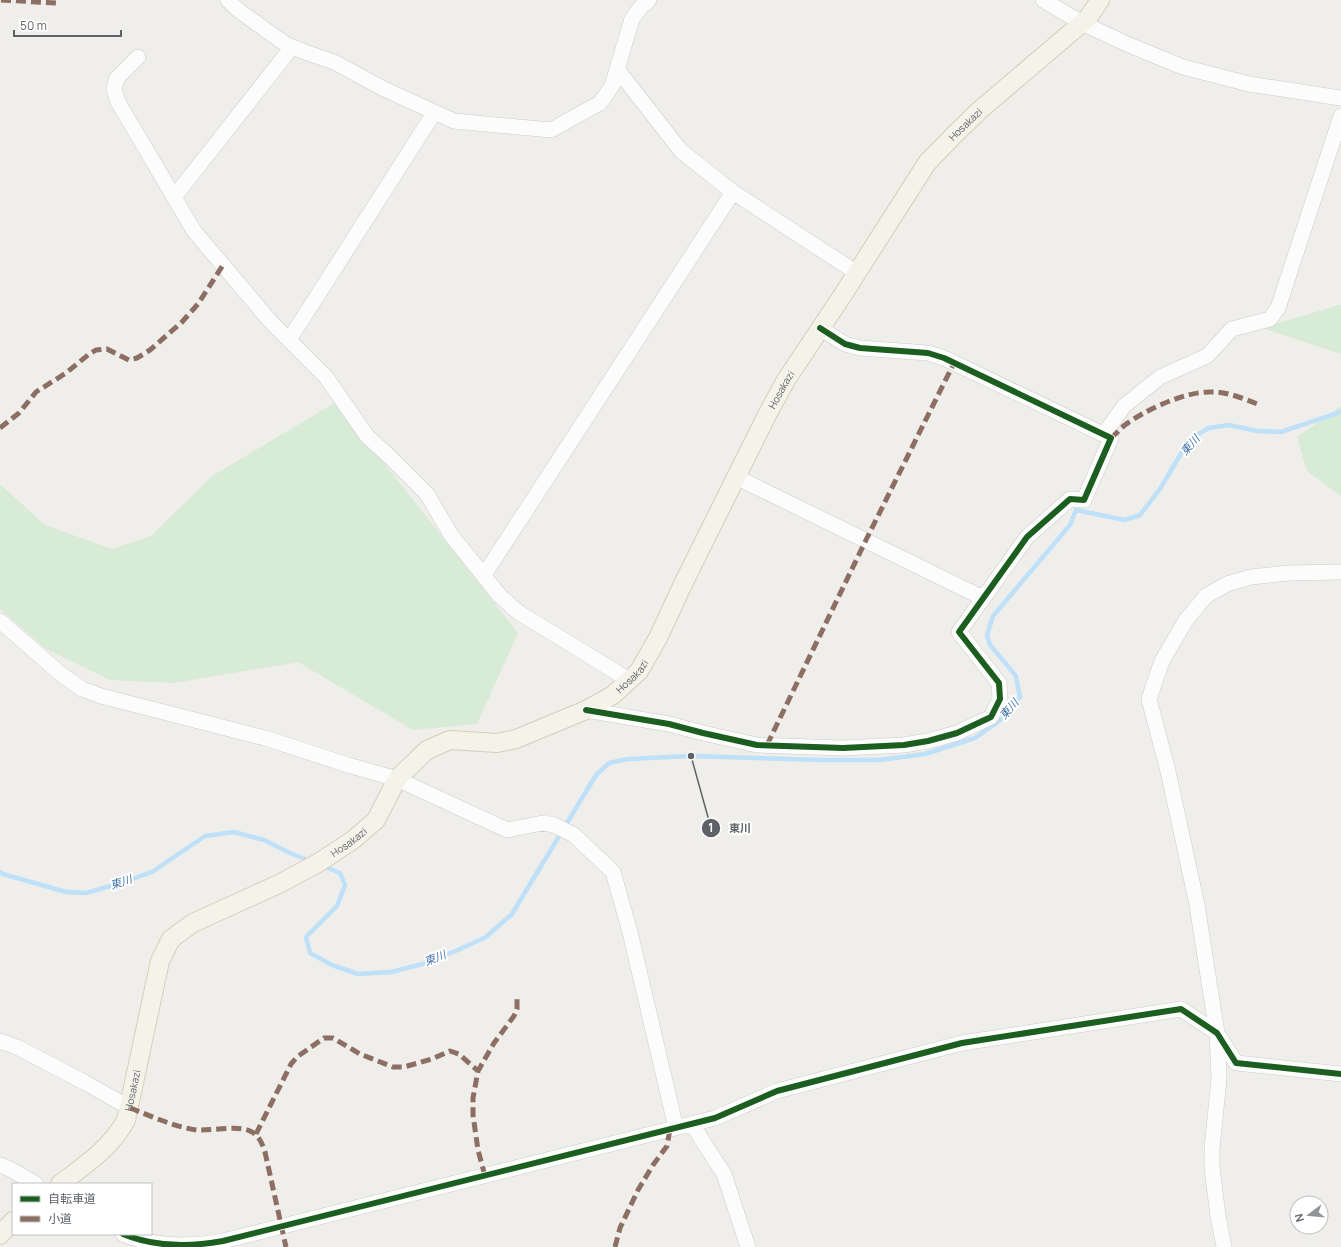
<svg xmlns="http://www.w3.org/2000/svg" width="1341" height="1247" viewBox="0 0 1341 1247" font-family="Manrope,'Noto Sans JP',sans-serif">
  <rect width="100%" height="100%" fill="#efeeea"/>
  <path fill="#d8ebd6" d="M1341 305V354L1262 328 1339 305Z
    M336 402 518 633 477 724 413 730 298 662 173 683 110 680 46 649 0 609V484L45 525 112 549 151 536 212 476Z
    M1341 406V496L1307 471 1297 437Z"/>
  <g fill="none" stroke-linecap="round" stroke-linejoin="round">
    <path stroke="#bfe0f9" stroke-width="4.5" d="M323 866 340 873 345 885 337 906 306 937 310 953 332 965 358 974 391 972 423 964 458 950 486 937 512 914 596 775 609 763 628 759 691 756 822 760H879L925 754 975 738 1002 719 1020 697 1016 676 990 645 987 635 993 616 1070 525 1076 510 1125 520 1140 515 1160 489 1183 450 1195 436 1209 428 1229 425 1257 431 1281 432 1341 412
      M0 872 3 874 66 892 86 893 121 883 152 872 205 836 234 832 264 840 292 854 310 861"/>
    <g stroke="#cbcccc" stroke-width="16">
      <path id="minor" d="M228 0 238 10 287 45 305 52 334 62 384 89 454 121 551 130 600 103 612 86 632 19 641 7 649 0
        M1043 0 1082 23 1129 45 1183 67 1249 84 1341 98
        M138 57 117 78 114 89 118 102 194 231 270 321 326 377 367 436 390 457 427 494 451 535 500 596 518 612 629 680
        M617 69 681 151 733 192 857 273
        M174 197 292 47
        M289 340 434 113
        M1104 434 1124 406 1160 377 1207 356 1232 329 1270 319 1278 308 1341 116
        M736 477 983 598
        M484 575 733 192
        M0 621 62 675 82 689 101 696 265 738 348 765 397 779 507 830 543 823 554 825 574 835 613 872 630 932 676 1128
        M586 710 669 724 703 733 757 745 843 748 904 745 928 741 957 733 991 717 1000 699 999 683 959 632 1027 537 1070 499 1084 500 1111 438 944 358 928 353 860 348 845 344 820 328
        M0 1041 17 1047 84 1082 130 1108
        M693 1124 700 1137 724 1174 748 1247
        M0 1165 10 1169 36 1184
        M123 1234C154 1247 190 1247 223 1241L715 1118 777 1091 962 1043 1181 1009 1217 1033 1236 1063 1341 1074
        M1224 1247 1218 1216 1212 1168V1148L1219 1079 1217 1033 1197 905 1168 771 1149 699 1162 661 1186 620 1206 596 1227 584 1251 577 1288 573 1341 572"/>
    </g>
    <g stroke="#d7ceb8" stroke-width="20">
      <g id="major">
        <path id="s1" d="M60 1184C85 1165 111 1148 126 1120L160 961 171 939 193 923 281 883 318 863 353 840 376 820 397 779 427 750 450 740 497 743 516 739 586 710 613 695 639 671 658 638 683 584 767 415 786 380 844 293 927 163 954 135 981 109 1088 18 1100 0"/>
        <path d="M0 1235 13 1221"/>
      </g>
    </g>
    <use href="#minor" stroke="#fdfcfc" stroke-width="15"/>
    <use href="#major" stroke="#f4f2e9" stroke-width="18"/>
    <path stroke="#8d6e63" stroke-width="5" stroke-dasharray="10 5" stroke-linecap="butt" d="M1 0 56 3
      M0 428 19 413 36 392 66 373 88 355 96 350 107 349 129 360 137 358 150 350 182 322 198 304 223 265
      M1111 438C1116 434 1120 429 1125 425 1145 410 1184 392 1209 392 1227 391 1244 399 1260 405
      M767 745 866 540 954 363
      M130 1108C151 1116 174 1127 197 1130 211 1131 238 1125 250 1131 259 1135 262 1143 265 1152L286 1247
      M256 1134 291 1064 297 1057 324 1038H333L360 1054 393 1067H404L432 1059 450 1051 459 1054 478 1071
      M485 1176 478 1150 473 1115V1098L478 1071 494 1043 514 1016 517 1009V997
      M615 1247 620 1228 638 1190 653 1165 667 1146 670 1129"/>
    <g stroke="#fff" stroke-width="8">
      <path id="cycleway" d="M586 710 669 724 703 733 757 745 843 748 904 745 928 741 957 733 991 717 1000 699 999 683 959 632 1027 537 1070 499 1084 500 1111 438 944 358 928 353 860 348 845 344 820 328
        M123 1234C154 1247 190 1247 223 1241L715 1118 777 1091 962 1043 1181 1009 1217 1033 1236 1063 1341 1074"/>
    </g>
    <use href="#cycleway" stroke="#1b5e20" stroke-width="6"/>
  </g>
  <g text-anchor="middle" stroke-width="4" stroke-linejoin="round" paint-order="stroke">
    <g font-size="10" fill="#5f6368" stroke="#fff">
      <text dy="4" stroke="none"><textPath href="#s1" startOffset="1479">Hosakazi</textPath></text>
      <text dy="4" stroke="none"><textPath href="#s1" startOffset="1155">Hosakazi</textPath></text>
      <text dy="4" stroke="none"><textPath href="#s1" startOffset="831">Hosakazi</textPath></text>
      <text dy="4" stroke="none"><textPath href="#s1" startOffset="483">Hosakazi</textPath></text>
      <text dy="4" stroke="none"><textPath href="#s1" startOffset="123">Hosakazi</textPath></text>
    </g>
    <g font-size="11" font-style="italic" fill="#4174aa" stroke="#fff">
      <text transform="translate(1190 445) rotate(-49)" y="4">東川</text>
      <text transform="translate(1009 709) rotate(-49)" y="4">東川</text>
      <text transform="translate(121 882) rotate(-18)" y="4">東川</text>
      <text transform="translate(435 958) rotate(-22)" y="4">東川</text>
    </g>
  </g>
  <path fill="none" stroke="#5f6368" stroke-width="1.5" d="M691 756L711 828"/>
  <g fill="#5f6368" stroke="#fff" stroke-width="1.5">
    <circle cx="691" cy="756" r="4"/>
    <circle cx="711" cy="828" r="10"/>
  </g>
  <g font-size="12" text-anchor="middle" font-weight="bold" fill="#fff">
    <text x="711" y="832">1</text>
  </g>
  <g font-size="11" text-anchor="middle" font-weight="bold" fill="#5f6368" stroke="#fff" stroke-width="4" stroke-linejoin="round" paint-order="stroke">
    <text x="740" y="832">東川</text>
  </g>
  <rect x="12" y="1183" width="140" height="52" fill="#ffffff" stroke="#bfc1c3"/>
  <rect x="20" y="1196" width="20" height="6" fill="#1b5e20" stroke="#bfc1c3"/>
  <text x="48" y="1203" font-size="12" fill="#5f6368">自転車道</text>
  <rect x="20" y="1216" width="20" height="6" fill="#8d6e63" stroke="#bfc1c3"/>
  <text x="48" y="1223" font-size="12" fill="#5f6368">小道</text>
  <g transform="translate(1309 1215) rotate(254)"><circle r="19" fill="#ffffff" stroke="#bfc1c3"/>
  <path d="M0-3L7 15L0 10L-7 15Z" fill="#919496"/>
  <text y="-6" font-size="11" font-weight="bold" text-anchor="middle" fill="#5f6368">N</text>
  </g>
  <path d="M14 30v6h107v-6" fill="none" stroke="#5f6368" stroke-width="2"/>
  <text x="20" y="30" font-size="12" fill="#5f6368" stroke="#ffffff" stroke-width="3" paint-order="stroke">50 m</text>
</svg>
